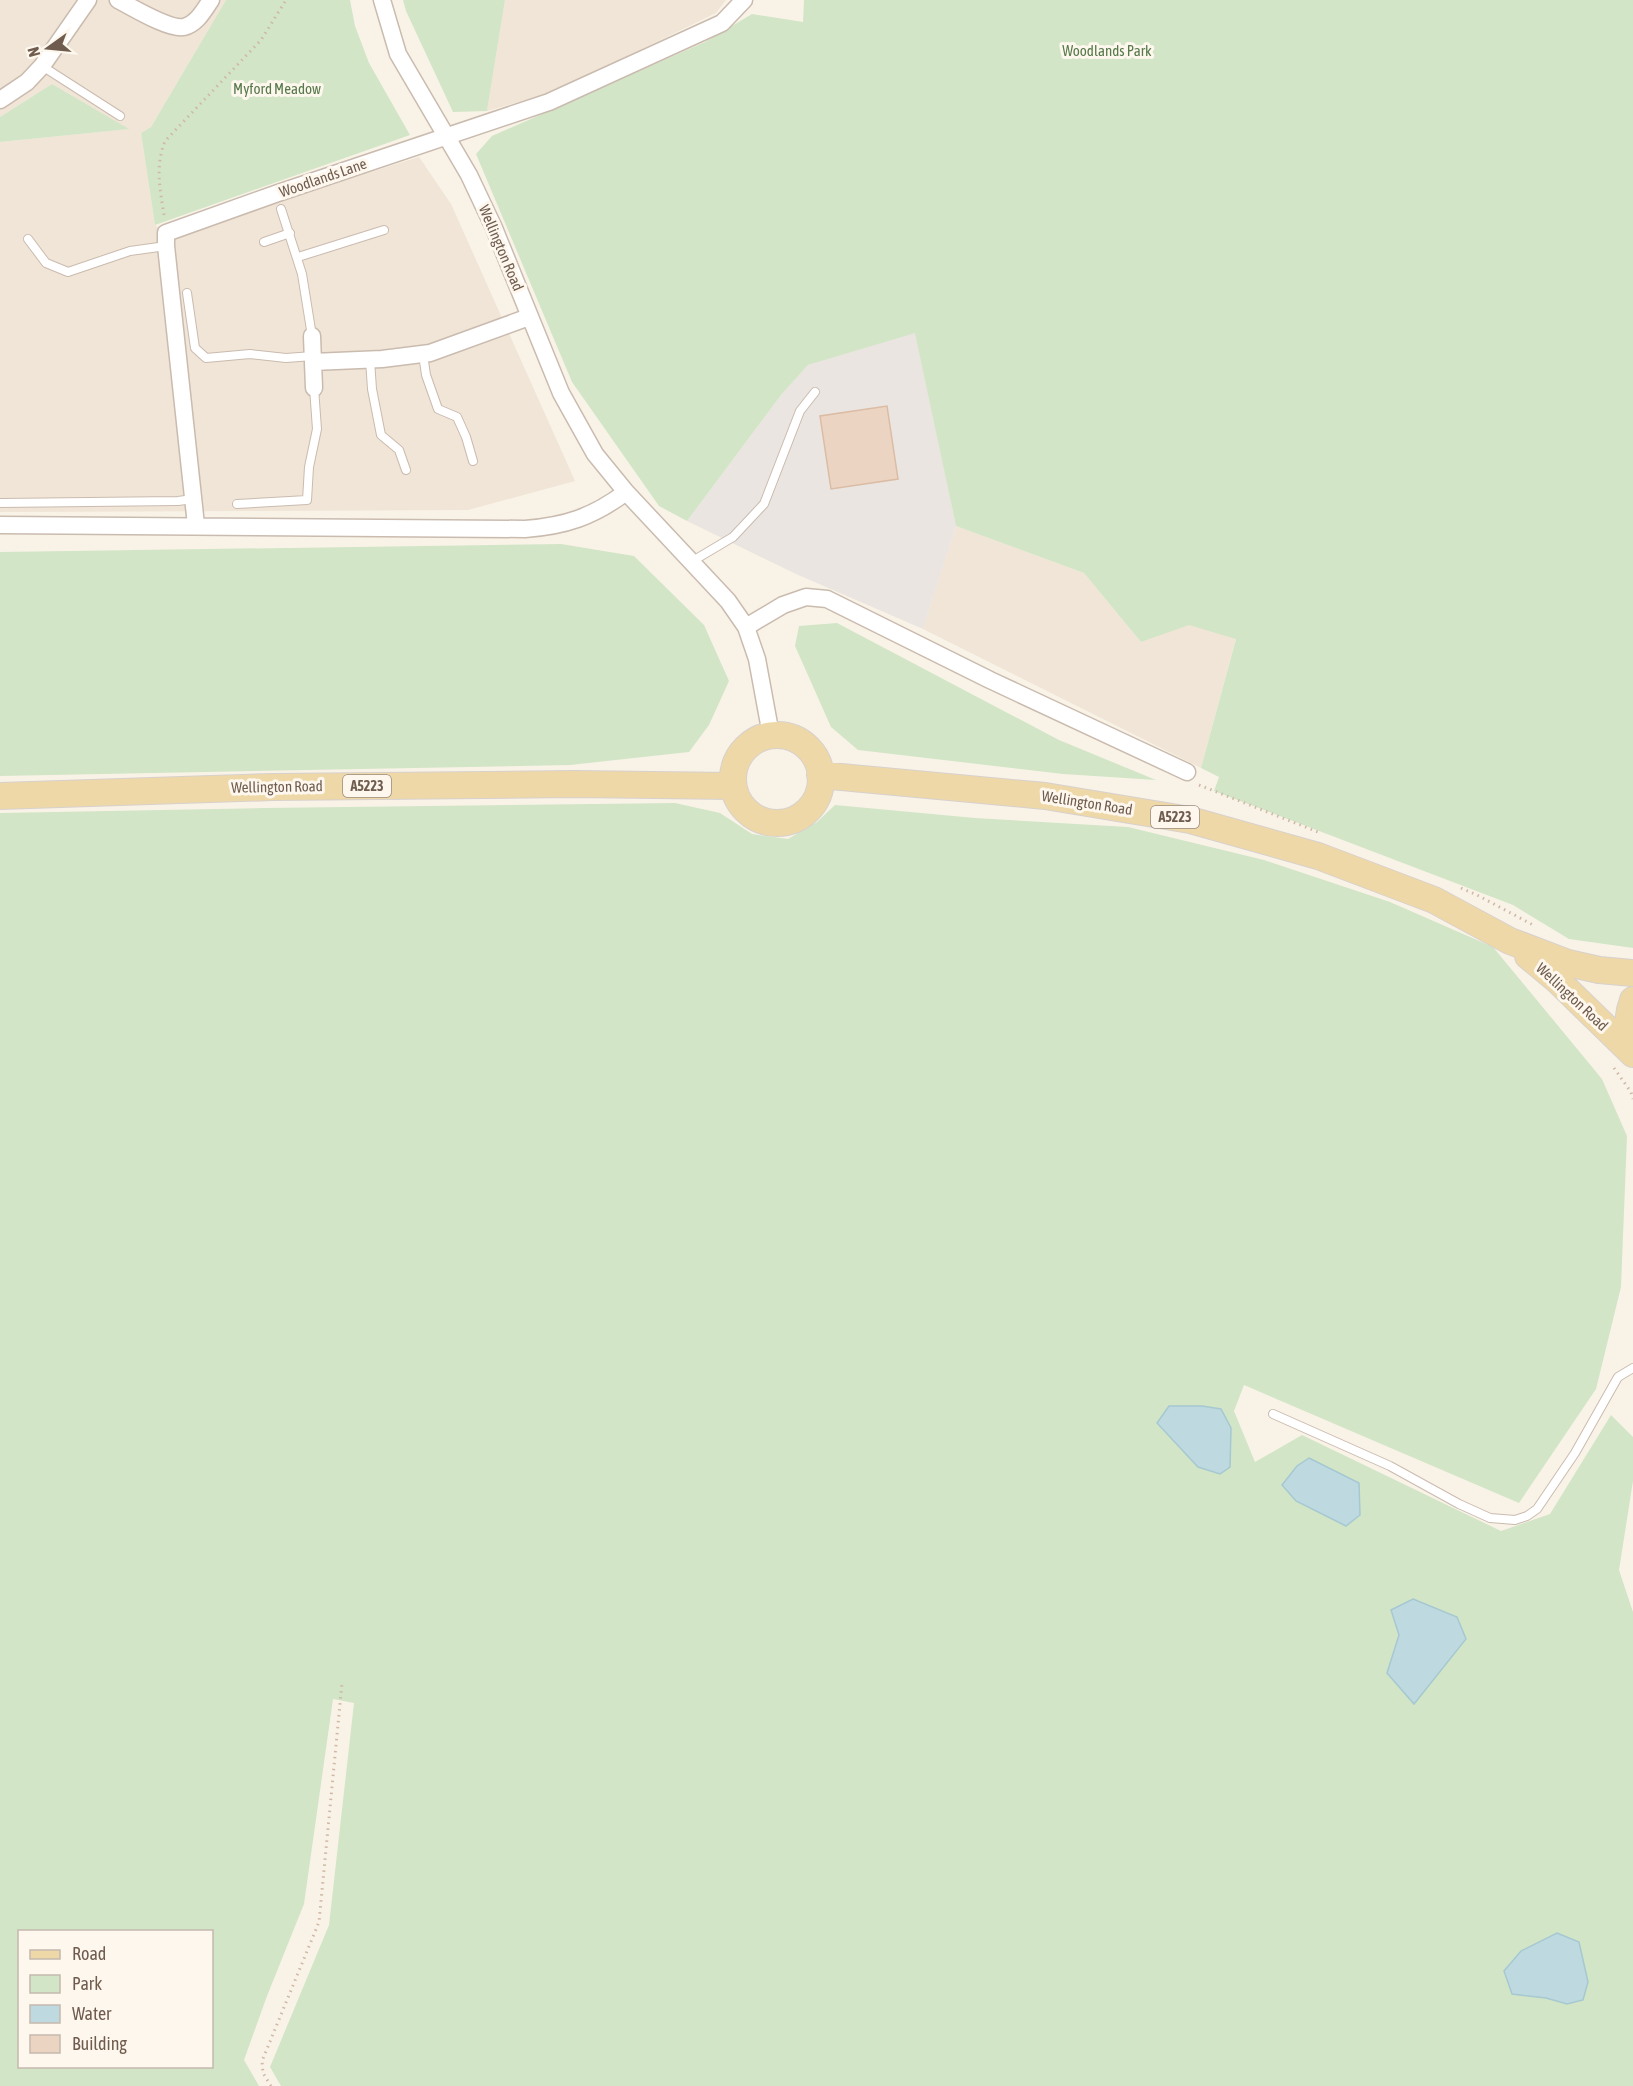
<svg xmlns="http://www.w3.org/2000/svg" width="1633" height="2086" viewBox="0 0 1633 2086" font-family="'Asap Condensed',sans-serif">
  <rect width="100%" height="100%" fill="#f9f3e7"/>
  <path fill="#f0e5d6" d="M0 0H226L151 127 141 133 155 225 166 233 187 229 419 157 451 204 575 481 468 510 0 512V142L128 129 52 84 0 117Z
    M505 0H726L716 13 553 92 487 111Z
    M956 526 1084 573 1141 642 1189 624 1236 638 1201 768 923 629Z"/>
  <path fill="#eae5e0" d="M916 332 956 526 923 629 796 574 687 521 781 395 808 365Z"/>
  <path fill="#d2e5c7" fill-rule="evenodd" d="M226 0H350L355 26 369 63 410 135 155 225 141 133 151 127Z
    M403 0H505L487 111 453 112 406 11Z
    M804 0H1633V948L1569 939 1513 905 1214 791 1219 777 1201 768 1236 639 1189 625 1141 642 1084 573 956 526 915 333 808 365 781 395 687 521 659 506 572 382 476 154 492 136 705 42 752 14 803 22Z
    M52 84 129 129 0 142V117Z
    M561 544 634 556 704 625 729 681 709 725 689 752 570 765 0 776V552Z
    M837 623 1059 740 1156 780 1063 774 858 750 831 727 795 646 799 626Z
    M675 803 720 813 752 834 788 839 817 822 835 805 975 818 1128 827 1264 860 1390 902 1493 947 1602 1079 1627 1136 1621 1287 1596 1389 1519 1503 1244 1385 1234 1411 1255 1462 1302 1435 1501 1531 1550 1514 1611 1415 1633 1437V1481L1619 1570 1633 1612V2086H281L270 2067 329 1925 354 1703 333 1699 304 1904 267 1996 244 2060 259 2086H0V813L264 808ZM1399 1635 1414 1704 1387 1673ZM20 1932H212V2066H20Z"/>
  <path fill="#bedae0" stroke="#a6c8d1" stroke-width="1.5" d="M1169 1406H1202L1221 1409 1231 1428 1230 1467 1220 1474 1198 1467 1157 1423Z
    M1309 1458 1359 1483 1360 1515 1346 1526 1296 1501 1282 1485 1297 1466Z
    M1413 1599 1457 1617 1466 1639 1414 1704 1387 1673 1399 1635 1391 1610Z
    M1557 1933 1579 1942 1588 1982 1583 2000 1567 2004 1546 1998 1512 1994 1504 1971 1521 1951Z"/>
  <path fill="#ebd4c2" stroke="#dbbca5" stroke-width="1.5" d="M887 406 898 479 831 489 820 416Z"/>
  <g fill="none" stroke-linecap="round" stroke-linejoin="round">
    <g stroke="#cabbaf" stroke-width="10">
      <path id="service" d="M42 66 120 116
        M281 209 302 274 312 336
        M28 239 46 263 68 272 130 251 166 246
        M264 242 290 233
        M298 257 384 230
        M187 293 195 348 206 358 250 354 286 358 313 356
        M423 354 426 375 438 409 457 417 466 437 473 461
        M370 360 372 389 381 435 399 450 406 470
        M0 503 178 501 193 499
        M237 504 307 500 309 467 317 429 314 388
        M691 562 733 537 764 504 800 411 815 392
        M1273 1414 1390 1466 1459 1504 1490 1518 1515 1520 1527 1516 1537 1509 1575 1453 1618 1377 1633 1368"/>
    </g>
    <g stroke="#cabbaf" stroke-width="19">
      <path id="minor" d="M118 0C132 7 169 30 184 27 197 24 204 10 211 0
        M382 0 398 54 469 175 494 228 561 393 595 454 626 492 728 601 746 627 757 659 771 735
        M0 100 27 82 42 66 88 0
        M312 336 314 388
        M313 362 382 359 430 353 529 317
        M0 525 525 529C565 526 593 517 626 492
        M196 525 166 246V233L278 193 549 102 722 23 744 0
        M746 627 783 605 806 597 827 599 990 680 1187 772"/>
    </g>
    <g stroke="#d7d1ce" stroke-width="28">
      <path id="primary" d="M733 779a44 44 0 1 1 88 0a44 44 0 1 1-88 0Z
        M820 775 1045 796 1190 820 1318 856 1434 900 1510 941 1568 963 1599 970 1633 973
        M0 796 273 787 574 784 733 786
        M1528 956 1557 980 1633 1054
        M1633 1000C1627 1016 1627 1033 1633 1048"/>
    </g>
    <path stroke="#d0b8a6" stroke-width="3" stroke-dasharray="1.5 4.5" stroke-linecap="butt" d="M164 215C160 189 155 166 165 141L261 40 286 0
      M1199 785 1318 832
      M1461 888 1477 895 1535 926
      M1614 1068 1631 1092 1633 1099
      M271 2086 263 2073 262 2061 319 1922 342 1683"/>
    <use href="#service" stroke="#fff" stroke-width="8"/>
    <use href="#minor" stroke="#fff" stroke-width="16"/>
    <use href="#primary" stroke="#efd8a8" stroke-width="26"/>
  </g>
  <g text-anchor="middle" stroke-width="6" stroke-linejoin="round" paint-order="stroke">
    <g fill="#fdf7ed" stroke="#9a8a7e" stroke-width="1.5">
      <rect x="343" y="775" width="48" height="22" rx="4.5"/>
      <rect x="1151" y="806" width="48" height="22" rx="4.5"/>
    </g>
    <g font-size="14" font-weight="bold" fill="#705c4f">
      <text x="367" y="791">A5223</text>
      <text x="1175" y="822">A5223</text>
    </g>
    <g font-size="15" fill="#577a4c" stroke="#fdf7ed">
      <text x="1107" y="56">Woodlands Park</text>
      <text x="277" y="94">Myford Meadow</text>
    </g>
    <g font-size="15" fill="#705c4f" stroke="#fdf7ed">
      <text transform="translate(323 178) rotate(-19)" y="5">Woodlands Lane</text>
      <text transform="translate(501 248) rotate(67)" y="5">Wellington Road</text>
      <text transform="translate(277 787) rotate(-1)" y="5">Wellington Road</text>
      <text transform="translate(1087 803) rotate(9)" y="5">Wellington Road</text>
      <text transform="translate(1572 997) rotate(43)" y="5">Wellington Road</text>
    </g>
  </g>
  <rect x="18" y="1930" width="195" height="138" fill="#fdf7ed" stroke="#c5b9ae" stroke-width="1.5"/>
  <rect x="30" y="1950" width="30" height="9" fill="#efd8a8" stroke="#c5b9ae" stroke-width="1.5"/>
  <text x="72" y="1960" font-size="18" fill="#705c4f">Road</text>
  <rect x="30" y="1975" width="30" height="18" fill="#d2e5c7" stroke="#c5b9ae" stroke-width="1.5"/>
  <text x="72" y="1990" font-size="18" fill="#705c4f">Park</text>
  <rect x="30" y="2005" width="30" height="18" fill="#bedae0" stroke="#c5b9ae" stroke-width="1.5"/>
  <text x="72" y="2020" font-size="18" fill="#705c4f">Water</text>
  <rect x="30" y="2035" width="30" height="18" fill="#ebd4c2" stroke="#c5b9ae" stroke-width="1.5"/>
  <text x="72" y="2050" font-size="18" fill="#705c4f">Building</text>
  <g transform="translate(48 48) rotate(255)" stroke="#fdf7ed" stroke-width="4.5" paint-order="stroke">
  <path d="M0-4.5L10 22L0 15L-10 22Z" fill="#705c4f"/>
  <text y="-9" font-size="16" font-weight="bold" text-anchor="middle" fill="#705c4f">N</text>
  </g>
</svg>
